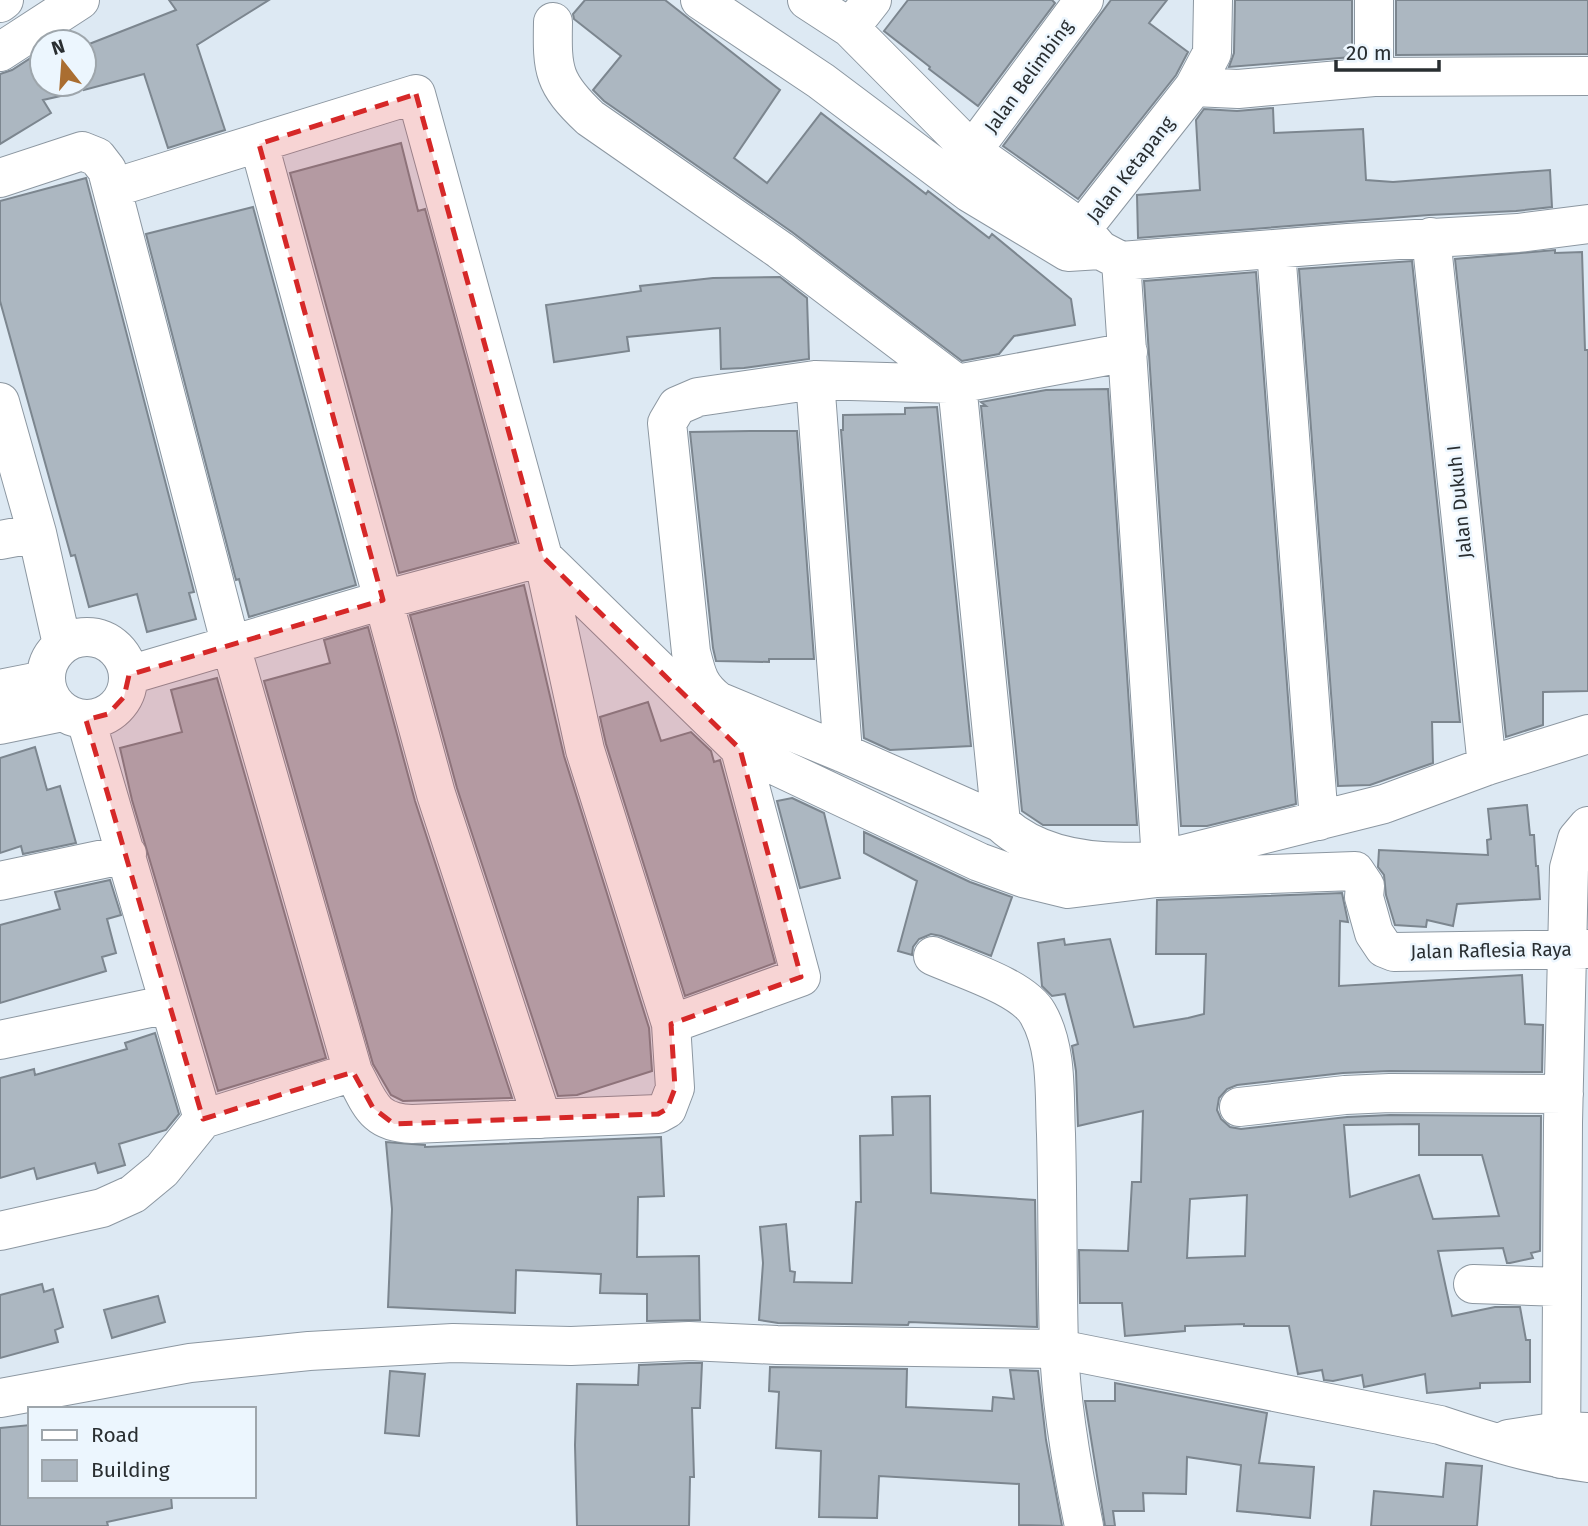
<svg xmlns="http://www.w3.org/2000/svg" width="1588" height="1526" viewBox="0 0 1588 1526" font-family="'Fira Sans',sans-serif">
  <rect width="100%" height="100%" fill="#dde9f3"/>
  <path fill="#acb7c1" stroke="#7c868f" stroke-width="2" fill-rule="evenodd" d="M169 0H269L197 45 225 130 168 148 144 74 84 90V46L176 10Z
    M585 0H665L780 90 734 158 767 183 821 113 926 194 928 191 989 238 992 234 1071 299 1075 325 1014 336 999 354 962 361 792 232 604 101 593 90 621 56 574 19 573 14Z
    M908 0H1052L1055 3 978 106 929 69 930 67 884 31Z
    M1111 0H1167L1149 23 1188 52 1176 75 1078 199 1003 146Z
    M1235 0H1352V57L1229 67 1234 53Z
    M1396 0H1588V54L1396 55Z
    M40 52 42 56V84H59L65 95 43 100 51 113 0 144V74L12 70Z
    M1273 108 1274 133 1363 129 1366 180 1393 182 1550 170 1552 207 1516 211 1429 215 1138 238 1137 195 1200 190 1196 120 1204 109 1237 111Z
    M401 143 418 211 425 209 516 542 399 573 290 173Z
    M86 178 194 592 189 593 196 619 147 632 137 594 89 607 75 555 71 556 0 301V201Z
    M253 207 356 585 249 617 239 579 236 580 146 234Z
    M1555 250V253L1582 252 1585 350H1588V691L1543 692V725L1506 737 1455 259Z
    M1412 261 1460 722H1432L1433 763 1370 785 1338 786 1299 269Z
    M1256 272 1296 804 1207 826H1181L1144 281Z
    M780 277 807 298 809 359 744 368 721 369 720 328 627 337 629 351 554 362 546 305 641 291 640 286 713 278Z
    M1108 389 1137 825H1043L1022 811 981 406H986L981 402 1046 390Z
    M937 407 971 746 890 750 864 738 841 430H843V415L905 414V408Z
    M750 431H797L814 659H769V662L716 661 713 648 690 432Z
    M524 585 564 756 649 1028 652 1071 577 1095 558 1096 457 788 410 615Z
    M368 627 415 801 512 1098 403 1101 391 1095 373 1064 264 681 330 663 324 640Z
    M217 678 326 1058 218 1091 132 800 120 748 182 732 171 690Z
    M648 702 661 741 691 732 711 751 714 762 720 760 775 963 685 996 606 744 600 717Z
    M35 747 47 790 60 786 76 843 23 854 21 846 0 853V758Z
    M792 798 824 813 840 878 800 888 777 801Z
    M1527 805 1530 835H1534L1536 866H1538L1540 899 1457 904 1453 926 1427 920 1426 927 1395 925 1386 895 1384 875 1378 867 1379 850 1488 855 1487 840 1491 839 1488 809Z
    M864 832 970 882 1012 897 991 956 941 936 931 934 919 939 913 947 912 955 898 951 917 881 864 853Z
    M110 880 121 915 107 919 116 953 102 957 106 971 0 1003V925L60 909 55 892Z
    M1342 893 1348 922 1340 921 1339 986 1522 975 1525 1024 1543 1025 1542 1072 1389 1071 1343 1073 1237 1085 1227 1089 1219 1098 1217 1110 1221 1119 1230 1127 1241 1129 1347 1117 1390 1115 1541 1116 1540 1251 1531 1253 1533 1258 1510 1263H1507L1503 1248 1438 1251 1452 1316 1495 1307H1520L1526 1340H1530V1382L1480 1383V1388L1427 1393 1425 1374 1364 1387 1362 1375 1333 1381 1324 1380 1322 1370 1298 1374 1289 1326H1244V1324L1185 1326V1331L1125 1336 1122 1303H1080L1079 1250 1128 1251 1132 1182H1141L1143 1111 1078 1126 1076 1071 1072 1046 1078 1044 1065 994 1052 996 1042 986 1038 943 1064 939 1065 945 1110 939 1134 1027 1188 1018 1204 1014 1206 954H1156L1157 900ZM1419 1124V1155H1482L1499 1216 1433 1219 1419 1175 1350 1197 1344 1125ZM1247 1195 1245 1256 1187 1258 1190 1199Z
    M155 1033 179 1114 166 1130 119 1144 125 1165 98 1173 95 1163 37 1179 34 1168 0 1178V1078L34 1069 35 1075 127 1049 125 1043Z
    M930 1096 931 1193 1035 1200 1037 1327 909 1322 908 1325 778 1323 759 1320 763 1263 760 1227 786 1224 790 1271 795 1272 794 1282 852 1283 856 1202H861L860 1136 893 1135 892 1097Z
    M661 1137 664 1196 638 1197 637 1257 699 1256 700 1320 647 1321V1294L600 1293 601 1274 516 1270 515 1313 388 1307 392 1209 386 1142 425 1145V1147Z
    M42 1284 44 1292 53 1289 63 1327 55 1330 58 1342 0 1358V1295Z
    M158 1296 165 1322 112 1338 104 1310Z
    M689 1363H702L700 1408H692L694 1477H690L689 1526H577L575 1445 577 1384 638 1385 639 1365Z
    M770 1367 907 1369 906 1407 992 1411 993 1397 1014 1399 1010 1370 1038 1371 1046 1440 1062 1526 1019 1525V1484L879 1476 877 1518 819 1517 821 1451 776 1448 779 1392 769 1391Z
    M390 1371 425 1374 419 1436 385 1433Z
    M1115 1383 1267 1413 1259 1463 1314 1467 1310 1518 1237 1511 1241 1465 1187 1457 1186 1494 1143 1493 1144 1511H1113L1115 1526H1105L1085 1401H1115Z
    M30 1425V1496H171L172 1508 107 1522 108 1526H0V1428Z
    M1446 1463 1482 1466 1477 1526H1371L1374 1491 1443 1497Z"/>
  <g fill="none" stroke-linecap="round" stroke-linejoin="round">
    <g stroke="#8c97a1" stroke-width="40">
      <path id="street" d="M700 0 821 81 970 193 1068 252 1100 250
        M807 0 850 28 972 151 1082 229 1100 250 1121 261 1348 243 1518 233 1588 224
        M1374 0V77
        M0 3 4 0
        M553 22C552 71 553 83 590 118L780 250 957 384 1001 823 843 753 718 701C699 686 697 676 691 652L667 423 677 406 698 397 815 380 957 384 1128 352
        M850 28 872 0
        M0 52 80 0
        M1194 87 1238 89 1374 77 1588 76
        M259 144 436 794 542 1119
        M972 151 1084 0
        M0 178 82 151 97 157 107 170 231 646 353 1072C370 1103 373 1123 412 1124L658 1114 667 1109 675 1088 671 1024 585 750 543 557 416 94 113 188
        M1431 237 1487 766
        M1069 250 1082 229 1194 87 1212 53 1213 0
        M1276 250 1319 821
        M1121 261 1161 860
        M815 380 843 753
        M0 402 37 533 62 644
        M0 540 37 533
        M46 678a41 41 0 1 1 82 0a41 41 0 1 1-82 0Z
        M129 675 383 600 543 557 740 749 979 862 1023 878 1068 889 1157 878 1355 871 1365 886 1364 897 1374 933 1384 948 1394 952 1588 949
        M0 689 45 680
        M86 720 203 1119
        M0 725 63 712
        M1001 823C1043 862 1107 865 1161 860L1384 804 1487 766 1588 734
        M0 881 127 854
        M933 956C962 969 1023 987 1038 1014 1058 1049 1054 1095 1056 1134 1058 1205 1057 1276 1059 1347 1061 1406 1072 1468 1084 1526
        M671 1024 801 977 740 749
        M0 1040 169 1004
        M1239 1107 1345 1095 1390 1093 1564 1094
        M0 1231 102 1208 133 1194 162 1170 203 1119 353 1072
        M1473 1284 1562 1287
        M1561 1459 1563 1123 1569 868 1577 839 1588 826"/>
    </g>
    <g stroke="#8c97a1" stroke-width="40">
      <path id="secondary" d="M0 1398 190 1363 309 1351 453 1343 571 1346 689 1341 777 1345 1059 1349 1440 1425C1488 1441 1537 1456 1588 1463
        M1508 1439 1560 1431 1588 1432"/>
    </g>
    <use href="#street" stroke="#fff" stroke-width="38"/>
    <use href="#secondary" stroke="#fff" stroke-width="38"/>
  </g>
  <path fill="#d62828" fill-opacity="0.2" stroke="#d62828" stroke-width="5" stroke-dasharray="14 9" stroke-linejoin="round" d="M416 94 543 557 740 749 801 977 671 1024 675 1088 667 1109 658 1114 394 1124 373 1108 353 1072 203 1119 86 720 108 714 124 697 129 675 383 600 259 144Z"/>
  <g text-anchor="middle" stroke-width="5" stroke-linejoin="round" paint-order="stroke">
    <g font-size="19" fill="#292e31" stroke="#ecf6fe">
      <text transform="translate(1028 76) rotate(-54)" y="7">Jalan Belimbing</text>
      <text transform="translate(1130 169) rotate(-52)" y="7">Jalan Ketapang</text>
      <text transform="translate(1459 502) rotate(-96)" y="7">Jalan Dukuh I</text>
      <text transform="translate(1491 950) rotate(-1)" y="7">Jalan Raflesia Raya</text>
    </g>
  </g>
  <rect x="28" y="1407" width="228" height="91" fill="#ecf6fe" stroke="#9ea6ac" stroke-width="2"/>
  <rect x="42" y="1430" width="35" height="10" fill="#ffffff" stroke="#9ea6ac" stroke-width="2"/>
  <text x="91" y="1442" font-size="21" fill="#292e31">Road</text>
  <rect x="42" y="1460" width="35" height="21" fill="#acb7c1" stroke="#9ea6ac" stroke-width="2"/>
  <text x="91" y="1477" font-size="21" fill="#292e31">Building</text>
  <g transform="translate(63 63) rotate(343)"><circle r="33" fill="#ecf6fe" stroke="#9ea6ac" stroke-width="2"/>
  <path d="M0-5L12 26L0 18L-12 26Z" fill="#aa6e31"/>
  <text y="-10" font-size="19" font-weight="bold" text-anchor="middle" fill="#292e31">N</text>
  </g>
  <path d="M1336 60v10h103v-10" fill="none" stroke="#292e31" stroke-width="3.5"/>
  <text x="1346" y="60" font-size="21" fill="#292e31" stroke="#ecf6fe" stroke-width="5" paint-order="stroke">20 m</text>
</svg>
